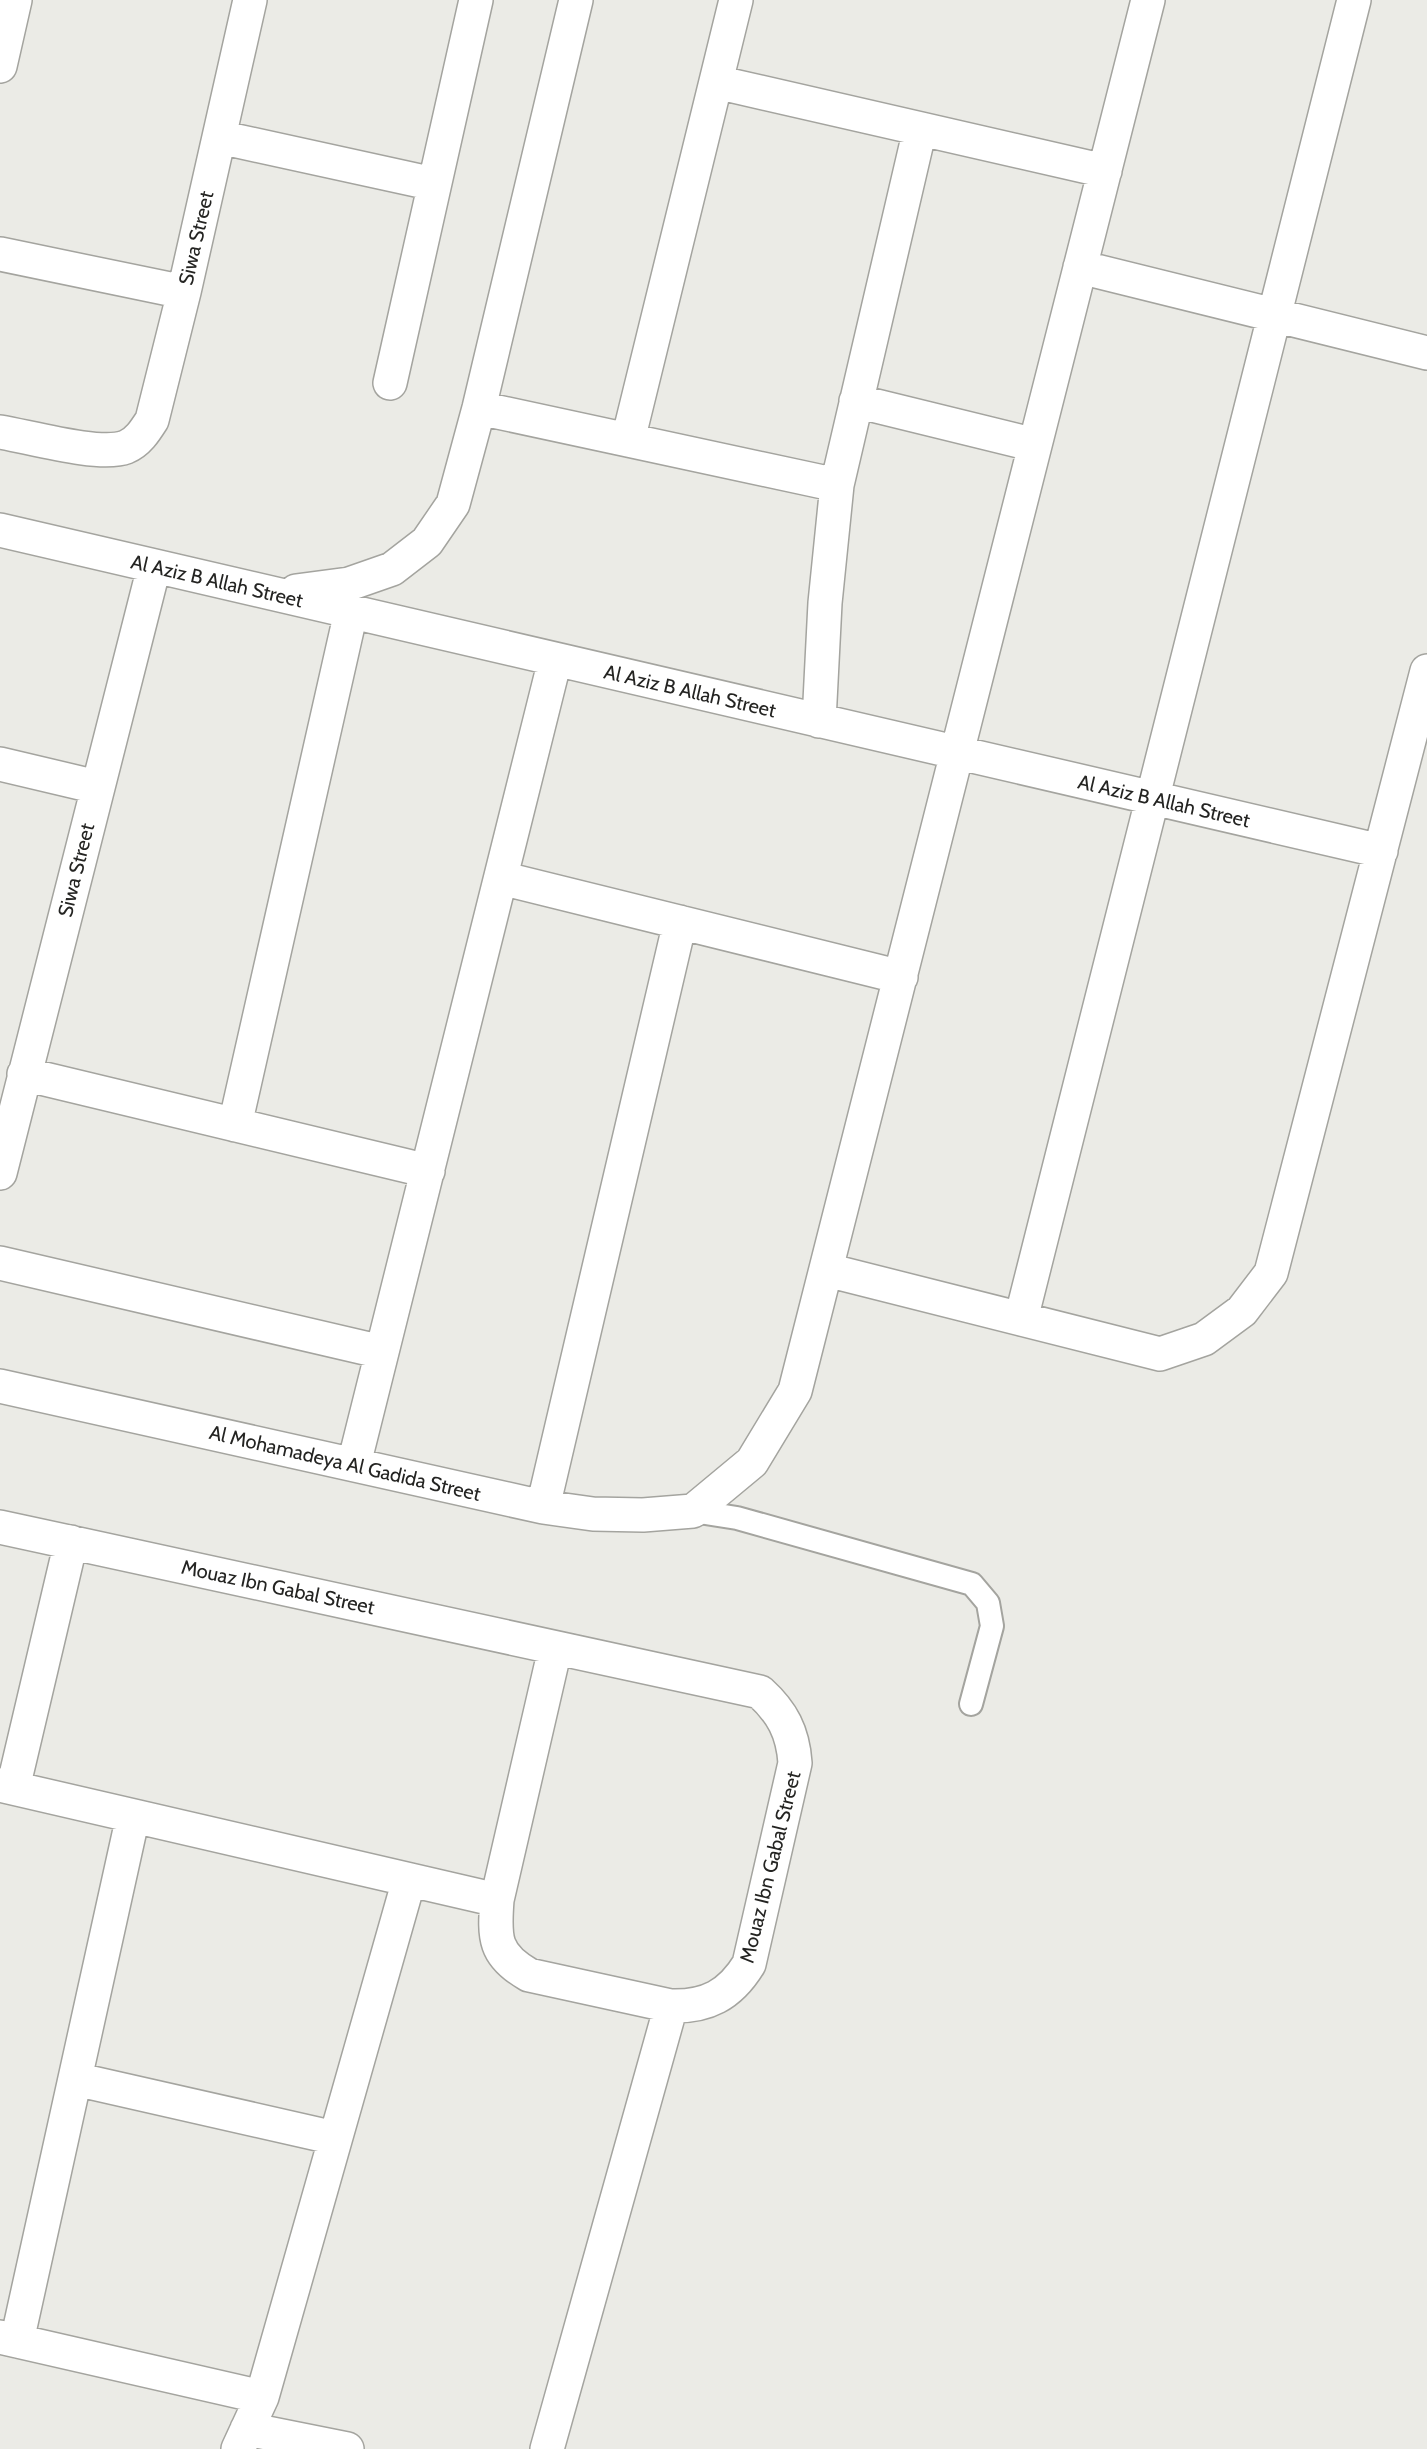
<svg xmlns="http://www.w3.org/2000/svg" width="1427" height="2449" viewBox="0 0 1427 2449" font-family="Cabin,sans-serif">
  <rect width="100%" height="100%" fill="#ebebe6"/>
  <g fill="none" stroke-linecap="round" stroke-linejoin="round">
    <g stroke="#a4a49f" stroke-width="26">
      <path id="service" d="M693 1511 737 1518 972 1584 988 1603 992 1626 971 1704"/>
    </g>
    <g stroke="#a4a49f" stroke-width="36">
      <path id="minor" d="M0 66 15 0
        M716 82 1105 171
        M219 137 434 184
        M0 254 184 292
        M1080 267 1427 353
        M390 383 476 0
        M856 401 1035 445
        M479 408 837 485
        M0 432C30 437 100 457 126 447 138 442 145 431 152 420L184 292 250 0
        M628 440 736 0
        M0 530 1381 851
        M296 591 349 584 392 569 427 542 453 504 479 408 576 0
        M819 721 825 603 837 485 920 129
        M0 764 97 787
        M501 878 901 977
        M24 1074 428 1171
        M235 1125 351 612
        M0 1173 154 567
        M0 1263 382 1352
        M827 1270 1160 1354 1204 1339 1242 1311 1271 1273 1427 671
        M1021 1319 1354 0
        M0 1386 543 1507 593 1514 643 1515 693 1511 752 1462 795 1391 1148 0
        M354 1464 555 660
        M543 1507 680 922
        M0 1527 760 1692C782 1712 793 1732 795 1763L749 1964C730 1995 707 2007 671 2006L529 1975C494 1955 494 1938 497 1900L555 1649
        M0 1785 497 1900
        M13 1788 71 1542
        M75 2079 335 2138
        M0 2337 262 2397
        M17 2341 133 1816
        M247 2429 347 2449
        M238 2449 262 2397 409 1880
        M547 2449 671 2006"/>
    </g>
    <use href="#service" stroke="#fff" stroke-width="22"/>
    <use href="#minor" stroke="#fff" stroke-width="33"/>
  </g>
  <g text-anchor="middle" stroke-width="4.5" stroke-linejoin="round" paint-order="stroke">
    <g font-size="20" fill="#242422" stroke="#fff">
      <text transform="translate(196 238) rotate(-77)" y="7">Siwa Street</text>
      <text transform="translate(217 581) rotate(13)" y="7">Al Aziz B Allah Street</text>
      <text transform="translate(690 691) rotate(13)" y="7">Al Aziz B Allah Street</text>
      <text transform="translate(1164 801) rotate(13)" y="7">Al Aziz B Allah Street</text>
      <text transform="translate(76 870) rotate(-76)" y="7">Siwa Street</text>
      <text transform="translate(345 1463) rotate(13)" y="7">Al Mohamadeya Al Gadida Street</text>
      <text transform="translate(278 1587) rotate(12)" y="7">Mouaz Ibn Gabal Street</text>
      <text transform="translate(770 1867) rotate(-76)" y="7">Mouaz Ibn Gabal Street</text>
    </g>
  </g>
</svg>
